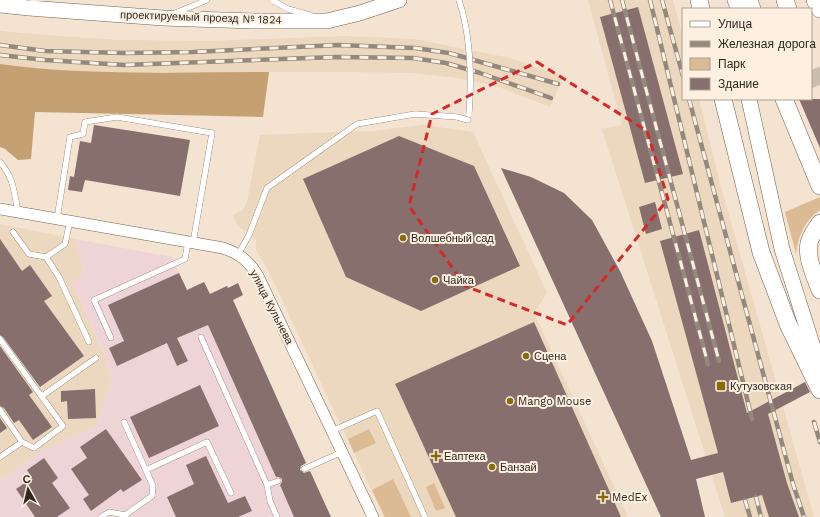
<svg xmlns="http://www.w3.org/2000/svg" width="820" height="517" viewBox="0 0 820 517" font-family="'Work Sans',sans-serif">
  <rect width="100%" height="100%" fill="#f3e3d0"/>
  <path fill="#ecd7bf" d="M588 0H673L683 38V99H699L720 183 814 517H725L602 129 622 125Z
    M0 31 33 34 117 40 212 41 344 36 414 39 510 58 563 77 550 107 499 87 458 78 413 73 349 72H104L28 68 0 64Z
    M424 125 473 132 547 293 534 313 628 517H384L267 268 256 250V240L238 226 233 215 243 210 247 202 260 135 372 131Z
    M0 224 75 239 84 273 72 282 105 356 111 379 97 426 47 448 0 480Z"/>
  <path fill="#efd4d7" d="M75 239 172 257 187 290 204 282 210 294 227 286 228 288 238 283 243 295 233 300 306 461 302 463 307 476 331 517H0V480L47 448 97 426 111 379 105 355 72 282 84 273Z"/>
  <path fill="#dcbb94" d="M820 197V210C805 220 798 236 796 254L785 212Z
    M369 429 376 443 354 453 348 439Z
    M393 479 411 517H385L372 490Z
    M434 483 445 508 436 511 426 487Z"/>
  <path fill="#c5a073" d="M0 64C89 76 180 72 269 72L263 117 35 112 31 159 18 160 5 149 0 147Z"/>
  <path fill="#876f6e" d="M638 7 683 174 645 183 600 17Z
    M799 99H820V148Z
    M94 125 190 140 180 196 85 180 82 192 68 190 70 176 74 177 80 141 91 143Z
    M399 136 474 166 520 266 421 311 346 277 303 179Z
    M501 168 531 177 564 193 592 220 620 271 652 341 691 460 718 453 660 241 699 230 747 413 805 382 810 392 768 414 787 483 799 517H769L762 495 731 503 723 472 696 479 705 517H661Z
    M655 202 662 229 646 234 639 207Z
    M0 239 22 271 30 265 52 296 44 301 84 356 40 387 3 337 0 335Z
    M179 273 187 290 204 282 210 294 227 286 228 288 238 283 243 295 233 300 306 463 301 466 300 470 304 473 310 471 331 517H294L280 485 282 482V479L279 477H276L208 325 177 338 188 361 177 366 167 343 117 366 109 348 124 341 108 305Z
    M534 322 621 517H456L399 392 395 384Z
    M0 346 33 392 29 395 52 427 33 440 19 420 14 423 4 408 0 406Z
    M200 385 219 426 149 458 130 417Z
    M95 389 96 418 68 419 67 401 61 402V391Z
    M0 418 7 428 0 433Z
    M106 429 142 480 123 492 121 489 91 511 83 499 89 495 71 469 87 458 80 447Z
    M206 456 228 503 245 496 252 511 238 517H176L167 497 194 484 186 465Z
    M44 458 58 478 52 483 70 508 57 517H35L16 489 32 478 27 470Z"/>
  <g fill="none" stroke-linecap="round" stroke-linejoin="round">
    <path stroke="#cbbdad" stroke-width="17" stroke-dasharray="17 8" stroke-linecap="butt" d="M811 70 820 91"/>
    <g stroke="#706252" stroke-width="6">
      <path id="lane" d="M272 0 288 9 310 15
        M173 14 207 0
        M0 162C14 178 14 192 18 212
        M57 219 70 137 83 134 85 122 117 117 212 133 193 243
        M70 221 65 244 46 257 59 277 89 342
        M13 232 29 254 46 257
        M238 255 249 235 267 188 357 124 415 114 457 117 468 120
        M201 337 267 485 278 481
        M111 338 94 300 185 259 188 242
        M0 339 63 426 34 448 22 442
        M42 396 96 358
        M0 410 22 442 0 457
        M124 422 153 486 152 496 125 515
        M332 431 377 411 425 517
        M304 469 342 452
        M146 470 207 442 231 493
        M267 485 270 501 277 517
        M101 517 109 512 125 515 126 517"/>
    </g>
    <g stroke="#706252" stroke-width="12">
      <path id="street" d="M0 209 223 248C240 254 249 261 258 276L373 517"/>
    </g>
    <g stroke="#706252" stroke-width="16">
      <path id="secondary" d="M735 0 739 9
        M0 5 29 8 163 18 253 21H327L360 13 399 0
        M749 99 782 249 820 369"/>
    </g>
    <g stroke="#706252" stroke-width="18">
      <path id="primary" d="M699 0 701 9
        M749 0 752 9
        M785 0 788 9
        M815 0 820 9
        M723 99 761 252 788 324 820 390
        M784 99 820 186
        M820 223C816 229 811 235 809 243 806 258 815 276 820 290"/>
    </g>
    <use href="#lane" stroke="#fff" stroke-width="5.5"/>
    <use href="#street" stroke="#fff" stroke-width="11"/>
    <use href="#secondary" stroke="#fff" stroke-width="15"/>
    <use href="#primary" stroke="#fff" stroke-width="17"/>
    <g stroke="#94897c" stroke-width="4.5">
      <path id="rail" d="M610 0 708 364
        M622 0 719 361
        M650 0 752 419
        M662 0 683 76
        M0 45 45 51 124 53 193 52 338 45 415 48 449 53 558 84
        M0 55 45 60 124 65 337 57 413 58 446 63 480 73 551 98
        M689 99 793 484 804 517
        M814 422 820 442
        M756 497 761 517
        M745 500 750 517"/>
    </g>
    <use href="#rail" stroke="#fdf0e1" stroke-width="3" stroke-dasharray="9" stroke-linecap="butt"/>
    <g stroke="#706252" stroke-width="6" stroke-linecap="butt">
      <path id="lane-bridge" d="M459 0C471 37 472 75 469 114"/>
    </g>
    <use href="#lane-bridge" stroke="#fff" stroke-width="5.5"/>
  </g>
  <path fill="none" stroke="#d62828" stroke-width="3" stroke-dasharray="8 5" stroke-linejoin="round" d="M537 62 647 131 668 199 567 325 465 286 409 206 432 114Z"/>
  <g fill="#886c09" stroke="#fdf0e1" stroke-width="1.5">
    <circle cx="403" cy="238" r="4"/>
    <circle cx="435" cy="280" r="4"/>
    <circle cx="526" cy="356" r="4"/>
    <rect x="716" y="381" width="10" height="10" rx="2"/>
    <circle cx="510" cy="401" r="4"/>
    <path d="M434 450h4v4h4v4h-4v4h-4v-4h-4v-4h4z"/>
    <circle cx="492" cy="467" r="4"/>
    <path d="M601 491h4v4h4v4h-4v4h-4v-4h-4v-4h4z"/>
  </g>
  <g text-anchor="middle" stroke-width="4" stroke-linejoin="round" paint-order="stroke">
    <g font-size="11" fill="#2d2720" stroke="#fdf0e1">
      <text transform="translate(201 17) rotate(2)" y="4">проектируемый проезд № 1824</text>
      <text transform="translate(272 307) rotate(63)" y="4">улица Кульнева</text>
    </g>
    <g font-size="11" fill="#2d2720" stroke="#fdf0e1" text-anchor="start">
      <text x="411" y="242">Волшебный сад</text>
      <text x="443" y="284">Чайка</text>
      <text x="534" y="360">Сцена</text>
      <text x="730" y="390">Кутузовская</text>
      <text x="518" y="405">Mango Mouse</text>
      <text x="444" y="460">Еаптека</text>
      <text x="500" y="471">Банзай</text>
      <text x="612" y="501">MedEx</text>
    </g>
  </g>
  <rect x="682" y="8" width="130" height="92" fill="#fdf0e1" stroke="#aaa094"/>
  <rect x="690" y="21" width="20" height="6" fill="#ffffff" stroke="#aaa094"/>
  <text x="718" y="28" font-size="12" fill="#2d2720">Улица</text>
  <rect x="690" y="41" width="20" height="6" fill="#94897c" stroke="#aaa094"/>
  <text x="718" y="48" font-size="12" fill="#2d2720">Железная дорога</text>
  <rect x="690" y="58" width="20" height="12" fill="#dcbb94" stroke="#aaa094"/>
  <text x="718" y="68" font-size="12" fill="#2d2720">Парк</text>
  <rect x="690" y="78" width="20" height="12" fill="#876f6e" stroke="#aaa094"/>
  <text x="718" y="88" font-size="12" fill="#2d2720">Здание</text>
  <g transform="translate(28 489) rotate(352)" stroke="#fdf0e1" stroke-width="3" paint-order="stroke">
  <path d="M0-3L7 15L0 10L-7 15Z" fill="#2d2720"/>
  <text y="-6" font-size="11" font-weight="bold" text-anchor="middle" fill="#2d2720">С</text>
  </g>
</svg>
